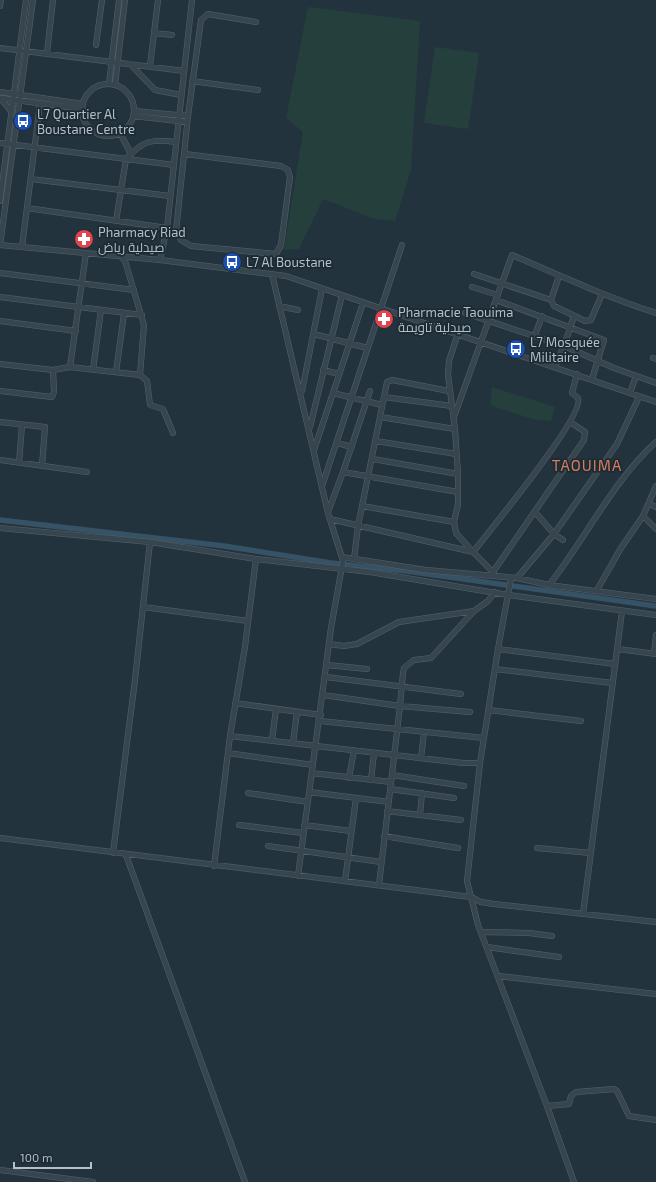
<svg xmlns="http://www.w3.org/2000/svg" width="656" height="1182" viewBox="0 0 656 1182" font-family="'Exo 2',Cairo,sans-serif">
  <rect width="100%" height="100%" fill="#23333e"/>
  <path fill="#253f3d" d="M308 7 420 21 411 170 395 221 375 219 323 199 299 249 284 250 303 132 286 118Z
    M435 47 479 53 468 129 424 123Z
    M492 387 555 407 551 421 532 419 490 405Z"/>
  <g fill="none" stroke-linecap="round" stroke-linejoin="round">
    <path stroke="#365265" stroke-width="5.5" d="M0 520 224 546 331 563 406 571 656 606"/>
    <g stroke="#55626c" stroke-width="6">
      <path id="street" d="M0 6 1 0
        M154 33 172 35
        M96 45 102 0
        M0 48 184 71
        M47 53 53 0
        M130 64 155 90 181 95
        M150 66 158 0
        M192 81 258 90
        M109 84 119 0
        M82 110a26 26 0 1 1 52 0a26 26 0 1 1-52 0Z
        M115 85 125 0
        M0 92 83 104
        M0 98 83 109
        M1 99 11 111
        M134 111 188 116
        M133 116 187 122
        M120 133 131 154
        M0 143 174 165
        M185 154 281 166 288 170 290 177 281 245 276 254 191 246 181 240 176 231 188 116 201 20 208 14 256 22
        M31 179 170 196
        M0 201 26 0
        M27 208 167 228
        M116 221 126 159C143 140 152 139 176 142
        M0 245 160 260 286 276 656 402
        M0 245 33 0
        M22 247 40 104
        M121 257 125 261 144 325 140 375
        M160 260 167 228 192 0
        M0 273 134 290
        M272 274 328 513 343 561 331 628 298 876
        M474 274 551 300
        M559 276 551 300 554 306 585 321 591 320 602 294
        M472 287 498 295
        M0 297 142 315
        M496 300 604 340 592 379
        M279 306 298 310
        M465 313 564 346 614 368 656 383
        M0 321 76 331
        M458 333 449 361 448 375 455 429 458 474V504L454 522 456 533 473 552C488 533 586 414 578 398L572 393 577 374
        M314 334 367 348
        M535 335 542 316
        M653 358 656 359
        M0 364 53 370 70 367 140 375 147 381 150 405 163 409 173 433
        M70 367 86 253
        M555 367 564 346 574 316
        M93 370 101 310
        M323 370 339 374
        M116 372 124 314
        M0 391 52 397 54 392 53 370
        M302 391 322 289
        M333 393 382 405
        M630 393 636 376
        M384 397 452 406
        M380 417 455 429
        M454 417 512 255C560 276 607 297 656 313
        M0 422 45 427 42 466
        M310 427 342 295
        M376 441 456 454
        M337 443 352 447
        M314 450 363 303
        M373 459 458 474
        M0 460 87 472
        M19 463 22 425
        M343 472 458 492
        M322 486 402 245
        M649 504 656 507
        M362 506 454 522
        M328 512 343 472 370 391
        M535 512 554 534 563 540
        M643 516 656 529
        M330 519 473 552 494 573
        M0 528 150 542 256 559 370 572 508 595 656 615
        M342 557 426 570 517 578 549 585 656 599
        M354 559 358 526 387 382 392 380 449 391
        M493 572 584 440 585 432 570 422
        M511 578 498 649 480 763 467 881 478 925 547 1106 574 1182
        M517 578 554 534 617 444 639 397
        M549 585C586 538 612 482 656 442
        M597 590 621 548 643 516 656 486
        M143 607 248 621
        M329 644 344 646 357 644 399 622 474 611
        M498 649 615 664
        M618 649 656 654
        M654 654 656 635
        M327 665 367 669
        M495 669 612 683
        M326 677 461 694
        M323 695 400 706 379 885
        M235 703 321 715
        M488 710 581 721
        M470 712 400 706 403 673 404 668 414 660 431 658 474 611 488 601 495 592
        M320 721 484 738
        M230 736 463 763H480
        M272 740 276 709
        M293 743 297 712
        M228 753 313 765
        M421 758 424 732
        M312 773 391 782
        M392 775 464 786
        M349 778 354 750
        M371 780 374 753
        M390 789 454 798
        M309 792 389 802
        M248 793 308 802
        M387 811 461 820
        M420 815 422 793
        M239 825 303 833
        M304 825 351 831
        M384 836 458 848
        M0 838 471 897 481 902 494 904 656 922
        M268 846 381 862
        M537 848 591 853
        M113 853 135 680 150 542
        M126 855 245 1182
        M214 866 230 736 245 647 256 559
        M345 881 356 798
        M583 914 622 611
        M481 932 529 933 552 936
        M487 947 559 957
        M498 976 656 994
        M547 1106 569 1104 571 1096 576 1092 614 1089 617 1091 629 1116 656 1120
        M0 1170 93 1182"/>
    </g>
    <use href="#street" stroke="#37454e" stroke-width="5"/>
  </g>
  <defs>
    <g id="bus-disc" transform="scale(1)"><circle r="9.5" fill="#1a4fb4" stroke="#1c2a33"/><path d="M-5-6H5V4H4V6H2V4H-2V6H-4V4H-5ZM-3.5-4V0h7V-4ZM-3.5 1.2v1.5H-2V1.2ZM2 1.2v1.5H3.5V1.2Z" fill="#fff"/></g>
    <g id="pharmacy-disc" transform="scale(1)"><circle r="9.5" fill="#e0444e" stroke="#1c2a33"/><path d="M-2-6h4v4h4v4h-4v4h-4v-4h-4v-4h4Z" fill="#fff"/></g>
  </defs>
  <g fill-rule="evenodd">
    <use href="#bus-disc" x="23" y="121"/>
    <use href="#pharmacy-disc" x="84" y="239"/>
    <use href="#bus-disc" x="232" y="262"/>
    <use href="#pharmacy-disc" x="384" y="319"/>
    <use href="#bus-disc" x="516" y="349"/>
  </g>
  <g text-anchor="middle" stroke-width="3.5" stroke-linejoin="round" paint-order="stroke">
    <g font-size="13" fill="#b3bfc9" stroke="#1c2a33" text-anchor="start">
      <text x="37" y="119">L7 Quartier Al<tspan x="37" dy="15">Boustane Centre</tspan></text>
      <text x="98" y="237">Pharmacy Riad<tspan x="98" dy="15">صيدلية رياض</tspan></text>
      <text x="246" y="267">L7 Al Boustane</text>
      <text x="398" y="317">Pharmacie Taouima<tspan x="398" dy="15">صيدلية تاويمة</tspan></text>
      <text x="530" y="347">L7 Mosquée<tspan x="530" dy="15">Militaire</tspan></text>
    </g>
    <g font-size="15" letter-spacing="1" fill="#d77d60" stroke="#1c2a33">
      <text x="587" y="471">TAOUIMA</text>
    </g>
  </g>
  <path d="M14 1162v6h77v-6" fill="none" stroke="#b3bfc9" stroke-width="2"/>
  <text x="20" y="1162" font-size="12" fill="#b3bfc9" stroke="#1c2a33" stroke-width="3" paint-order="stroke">100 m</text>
</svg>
